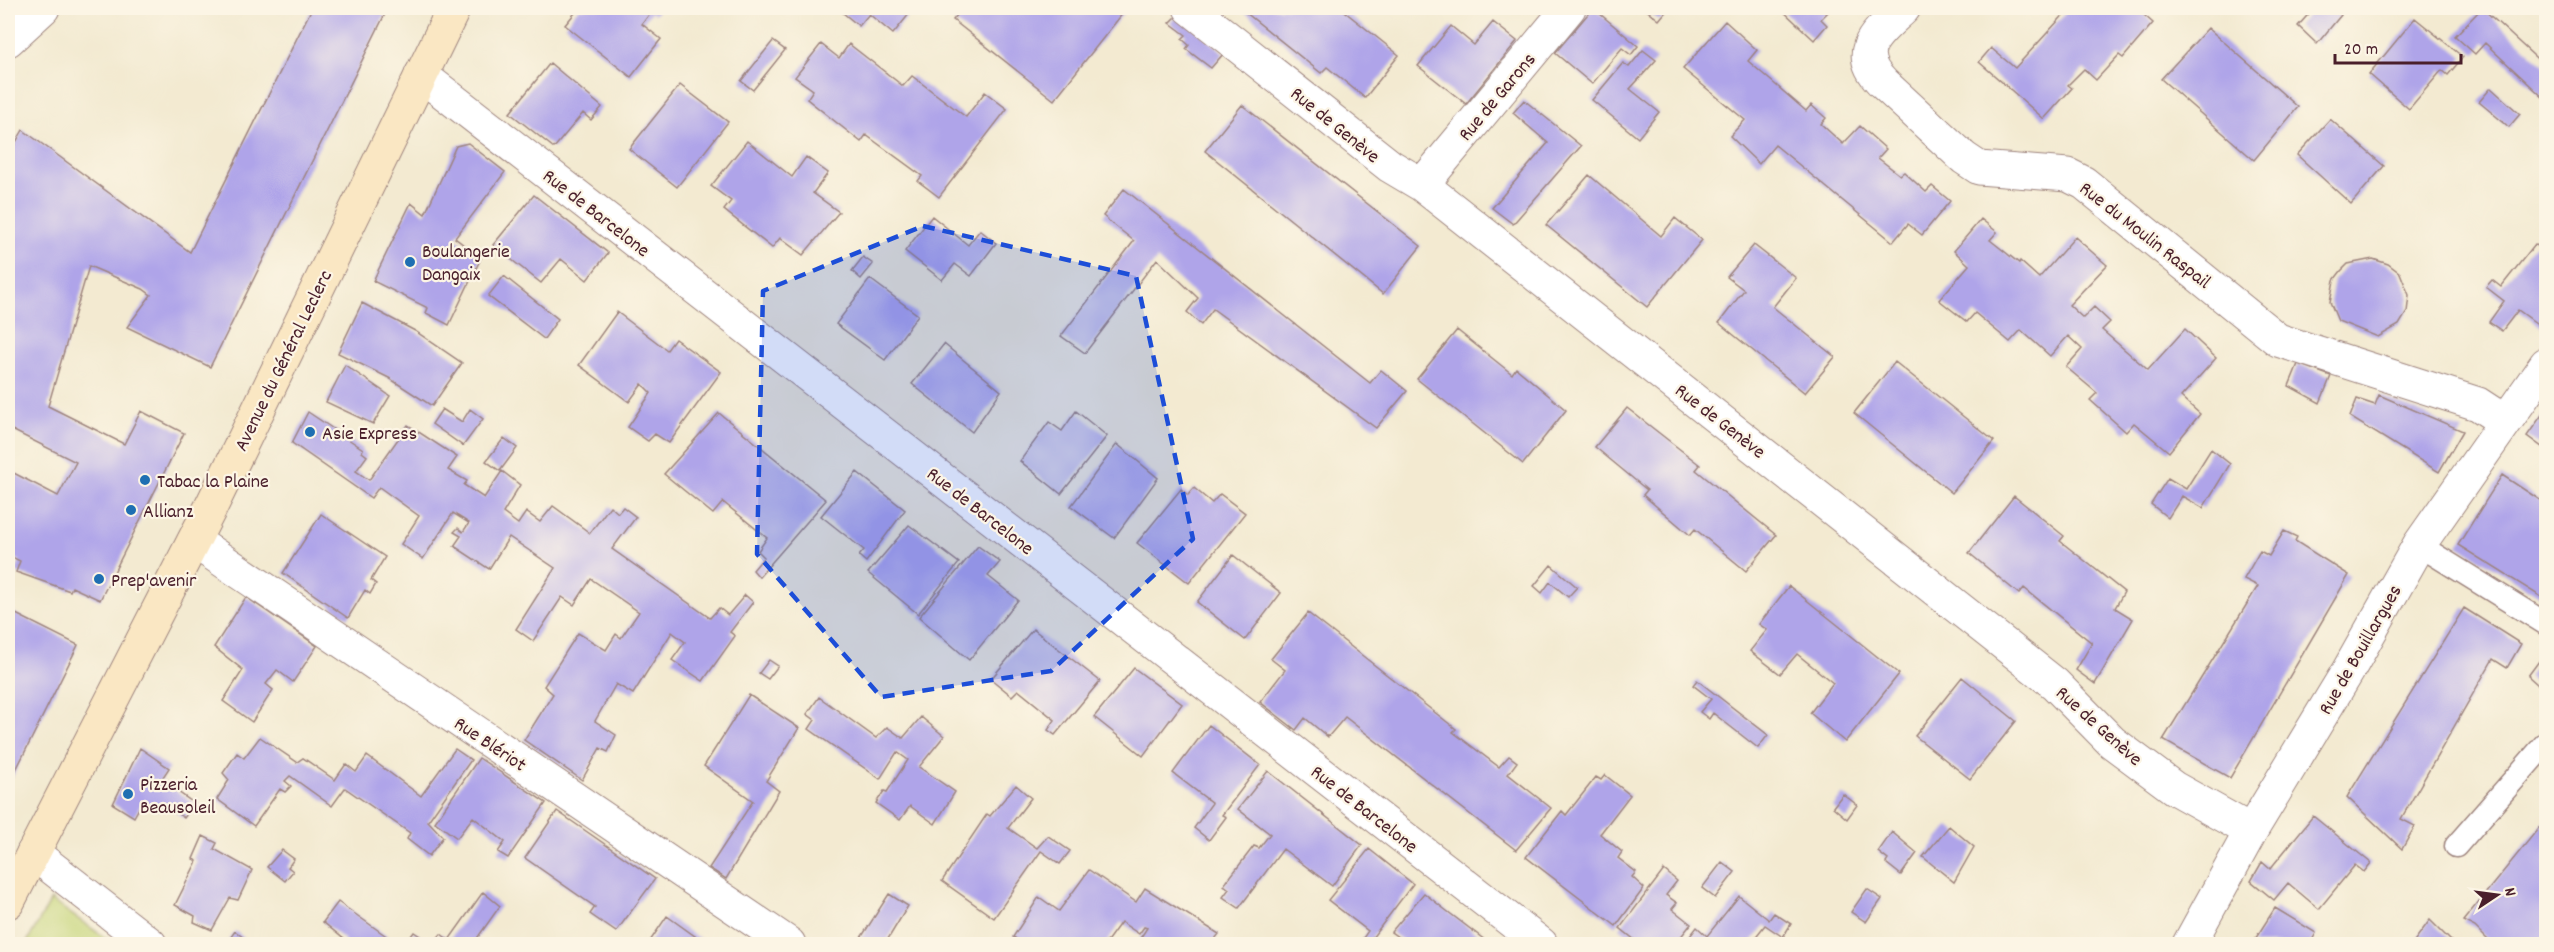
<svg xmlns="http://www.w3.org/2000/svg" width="2554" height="952" viewBox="0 0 2554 952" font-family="Dekko,sans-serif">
  <rect width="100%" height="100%" fill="#fcf5e5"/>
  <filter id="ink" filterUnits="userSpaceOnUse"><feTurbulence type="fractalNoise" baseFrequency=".0167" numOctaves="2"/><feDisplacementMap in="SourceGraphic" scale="12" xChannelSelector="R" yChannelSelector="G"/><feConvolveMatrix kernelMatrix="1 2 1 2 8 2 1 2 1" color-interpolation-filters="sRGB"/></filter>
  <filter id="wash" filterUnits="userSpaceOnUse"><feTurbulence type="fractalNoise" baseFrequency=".008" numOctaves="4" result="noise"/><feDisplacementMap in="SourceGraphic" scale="24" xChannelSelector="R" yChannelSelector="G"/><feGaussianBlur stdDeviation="1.35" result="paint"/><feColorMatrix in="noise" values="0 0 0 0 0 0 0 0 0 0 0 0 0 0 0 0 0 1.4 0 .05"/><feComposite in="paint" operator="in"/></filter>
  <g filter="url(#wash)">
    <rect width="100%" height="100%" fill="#f3ead1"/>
    <path fill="#c4d477" stroke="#877a51" stroke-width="1.5" d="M51 900 114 944H26Z"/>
    <g id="blocks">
      <path fill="#afa4e9" d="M312 8H388L210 367 127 327 151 295 143 289 89 266 48 406 124 444 141 411 184 433 100 600 72 587 70 591 16 572 20 561 8 555V470L58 496 76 462 8 428V241L14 217 8 215V156L23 130 190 252Z
        M579 8H660L655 14 651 12 642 24 661 39 631 77 565 25Z
        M837 8H914L893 34 869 14 859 26Z
        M963 8H1127L1054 100 953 20Z
        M1240 8H1340L1399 55 1365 98 1327 67 1321 73Z
        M1593 8 1638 46 1631 55 1622 48 1592 84 1555 53Z
        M1644 8H1669L1659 20Z
        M1780 8H1832L1821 19 1827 25 1814 40Z
        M2070 8H2090L2095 12 2099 8H2150L2144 15 2153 23 2123 58 2119 55 2096 80 2084 69 2068 85 2072 88 2044 119 1979 62 1991 48 2015 68Z
        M2314 8H2333L2341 15 2317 44 2298 26Z
        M2482 8 2546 67V100L2485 43 2475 54 2455 36Z
        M1178 15 1224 53 1211 68 1186 49 1189 45 1182 39 1186 35 1170 23Z
        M2415 18 2463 57 2448 75 2442 70 2409 109 2369 74Z
        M1725 21 1757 50 1748 61 1806 111 1811 105 1826 118 1821 124 1843 144 1860 126 1886 149 1878 158 1900 175 1904 172 1926 192 1932 186 1950 201 1922 235 1908 224 1893 242 1775 145 1759 164 1730 136 1745 120 1683 69Z
        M1493 22 1517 41 1466 104 1418 66 1451 26 1474 45Z
        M2208 28 2298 107 2254 160 2161 79Z
        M773 41 785 50 753 90 741 81Z
        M821 44 839 58 849 44 903 86 912 76 966 117 985 92 1007 109 939 197 918 181 922 176 866 135 861 142 807 99 813 90 795 77Z
        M1643 50 1656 60 1630 89 1659 112 1638 138 1592 100 1623 63 1629 67Z
        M550 63 602 107 591 120 583 113 554 148 510 113Z
        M680 85 728 122 677 187 629 149Z
        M2491 88 2520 114 2509 127 2479 102Z
        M1524 100 1581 146 1513 224 1492 208 1548 143 1513 113Z
        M1242 105 1421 246 1383 294 1205 151Z
        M2330 119 2384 166 2351 204 2297 155Z
        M747 141 792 177 806 157 828 173 813 193 839 212 803 255 780 238 772 248 724 210 731 201 711 186Z
        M468 143 505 172 455 238 481 258 449 325 426 313 428 308 373 281 411 203 425 214 456 146Z
        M1589 175 1661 236 1675 218 1702 240 1647 307 1546 225Z
        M1124 189 1370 383 1381 370 1407 391 1376 428 1213 309 1201 325 1187 312 1198 298 1157 259 1085 353 1061 336 1134 241 1103 216Z
        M534 195 608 253 587 280 561 259 541 283 493 245Z
        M932 216 968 245 980 230 996 243 971 276 955 264 942 280 905 251Z
        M1981 219 1997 232 1990 240 2019 263 2020 261 2039 278 2075 237 2100 259 2107 265 2069 305 2083 318 2094 307 2110 322 2102 330 2148 370 2185 329 2216 358 2181 397 2200 414 2169 452 2134 423 2126 432 2090 400 2097 393 2066 367 2082 349 2068 336 2050 356 2021 330 2010 342 1975 313 1967 322 1939 300 1969 265 1954 251Z
        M2535 244 2546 253V323L2543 328 2518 310 2502 331 2489 322 2504 301 2486 287 2492 280 2501 287Z
        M1754 245 1796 278 1773 307 1835 357 1805 393 1719 323 1744 290 1727 277Z
        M863 257 873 264 861 279 852 271Z
        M2373 259 2388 264 2400 273 2409 295 2407 312 2399 325 2378 337 2338 321 2330 302 2334 280 2341 271 2348 264Z
        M504 276 558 319 544 339 488 296Z
        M870 279 918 315 885 360 836 324Z
        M362 303 415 331 462 363 432 406 389 378 338 353Z
        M617 312 667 350 675 339 721 372 669 443 655 434 648 441 628 427 651 393 642 384 629 402 579 365Z
        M1457 330 1512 374 1516 368 1566 410 1523 464 1417 379Z
        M944 344 1001 391 972 432 912 384Z
        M1895 362 1994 441 1952 493 1854 413Z
        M2298 364 2331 376 2320 403 2289 386Z
        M345 365 390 396 373 424 326 402Z
        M2379 395 2463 431 2439 472 2350 417 2357 399 2375 405Z
        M1627 408 1700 465 1696 470 1776 535 1746 571 1695 529 1690 535 1643 495 1647 490 1595 447Z
        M442 409 462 422 470 409 483 419 463 446 432 424Z
        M2546 409V450L2527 436Z
        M1076 411 1107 436 1061 494 1020 461 1049 422 1062 431Z
        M308 412 363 449 362 452 367 456 356 471 369 480 408 425 457 457 448 470 467 481 464 485 484 498 502 471 520 485 503 513 518 524 526 512 540 522 553 506 590 533 610 506 618 513 623 507 636 517 612 549 710 618 719 608 728 615 745 595 753 602 730 632 735 636 703 681 672 660 685 642 672 632 633 694 616 684 595 721 616 735 608 752 600 748 582 780 524 740 553 694 544 686 578 633 606 650 616 634 621 638 639 612 591 579 574 605 562 597 533 641 516 629 555 568 509 537 489 569 454 546 461 536 454 532 458 528 463 532 469 523 453 513 423 559 401 544 419 516 379 487 371 498 292 443Z
        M719 413 826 500 759 577 753 570 764 557 758 551 767 538 723 502 713 514 664 474Z
        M504 438 517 448 500 471 486 461Z
        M1117 444 1158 478 1114 538 1071 506Z
        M2211 449 2230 464 2203 508 2182 496 2168 518 2151 504 2168 478 2186 489Z
        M857 472 905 510 866 562 859 556 864 550 821 516Z
        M2502 475 2546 504V600L2458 545Z
        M1194 488 1212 503 1220 494 1245 513 1189 583 1137 543 1181 489 1188 495Z
        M2014 496 2064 536 2060 541 2124 592 2115 608 2133 619 2095 684 2076 670 2092 643 2024 588 2019 594 1969 553Z
        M321 514 385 557 371 580 376 584 370 594 365 590 348 618 283 573Z
        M909 525 959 563 918 614 868 573Z
        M2284 531 2297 537 2295 541 2349 575 2230 778 2163 740 2258 586 2244 579 2260 551 2269 556Z
        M978 546 1000 562 988 576 1018 600 969 660 919 617Z
        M1233 555 1281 593 1245 640 1197 602Z
        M1551 565 1577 587 1568 597 1550 582 1542 593 1534 586Z
        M1789 586 1899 674 1845 742 1810 713 1833 683 1797 654 1780 674 1750 651 1767 630 1759 624Z
        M246 597 317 646 293 682 277 670 266 684 273 690 252 722 223 701 243 670 214 647Z
        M2464 608 2521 644 2507 668 2493 659 2401 819 2415 826 2402 849 2347 797Z
        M12 612 78 645 8 786V622Z
        M1308 613 1456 729 1453 732 1499 767 1509 756 1517 762 1508 774 1551 808 1516 850 1345 717 1328 737 1305 718 1296 730 1260 702 1285 670 1271 659Z
        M1033 629 1100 681 1055 735 1048 730 1055 720 1018 690 1012 696 991 679Z
        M769 660 778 666 768 679 759 673Z
        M2539 661 2546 667V692L2528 676Z
        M1134 668 1182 704 1143 756 1094 717Z
        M1962 677 2016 721 1970 779 1915 736Z
        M1697 680 1768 735 1758 748 1713 713 1709 719 1700 712 1711 699 1693 685Z
        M749 695 799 728 766 781 779 791 726 879 709 868 753 801 704 766Z
        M819 697 876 738 887 727 903 738 921 717 944 736 919 767 955 792 935 824 910 806 900 820 876 803 884 791 887 792 908 760 897 752 880 779 809 729 815 720 807 714Z
        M1209 725 1260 765 1222 815 1226 817 1209 840 1194 828 1212 803 1173 773Z
        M260 737 297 762 303 758 335 780 346 764 356 772 367 756 421 796 455 749 471 760 428 821 443 837 429 856 407 839 410 833 345 788 332 806 290 776 285 781 291 786 285 792 280 789 254 826 217 799 229 780 223 773 237 753 244 758Z
        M140 748 169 768 161 780 195 804 184 818 164 804 159 811 143 801 134 817 113 804Z
        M479 758 546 803 508 858 498 852 505 842 473 817 457 838 435 822Z
        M1268 771 1362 845 1332 886 1283 849 1239 908 1223 897 1229 889 1224 885 1254 846 1259 848 1270 834 1238 809Z
        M1605 775 1630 795 1600 834 1622 852 1618 858 1636 872 1632 877 1644 888 1616 926 1526 857 1562 811 1566 815 1596 777 1601 780Z
        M1016 785 1031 798 1008 828 1037 848 1048 836 1070 851 1060 864 1041 851 994 918 942 881 987 814 990 816Z
        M1843 794 1857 805 1847 819 1833 807Z
        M557 811 655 879 616 932 590 914 595 907 525 858Z
        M2313 816 2371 863 2364 872 2355 865 2319 909 2288 883 2274 900 2251 881 2262 862 2270 869Z
        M2546 819V944H2492L2475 927 2463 921Z
        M1949 826 1974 847 1954 882 1923 857Z
        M1892 832 1917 853 1901 875 1886 863 1888 860 1878 852Z
        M203 836 217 843 214 849 252 870 238 900 230 898 212 930 194 922 195 916 175 905 197 861 193 859Z
        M1369 849 1413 884 1369 942 1363 938 1368 931 1328 900Z
        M282 850 294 859 288 867 293 871 285 881 267 867Z
        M1722 862 1735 872 1715 898 1702 888Z
        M1089 870 1136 902 1145 888 1219 934 1211 944H1146L1139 940 1147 928 1144 927 1139 934 1121 922 1105 944H1024L1013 937 1039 897 1059 911Z
        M1664 870 1677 881 1666 895 1677 903 1672 909 1691 924 1675 944H1640L1620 928Z
        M1867 889 1882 899 1866 922 1851 912Z
        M483 892 500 906 473 944H405L414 932 432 944 441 934 449 940Z
        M1424 893 1443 908 1490 944H1408L1391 932Z
        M889 894 908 906 885 944H857Z
        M1739 896 1769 920 1774 913 1791 924 1783 937 1765 925 1750 944H1684L1697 927 1707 936Z
        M338 902 392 940 388 944H342L345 940 323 922Z
        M2275 908 2316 933 2310 944H2252Z
        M667 916 695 936 708 944H648Z
        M2430 920 2454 944H2412Z
        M235 931 250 943 249 944H226Z"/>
    </g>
  </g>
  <g filter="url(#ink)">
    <use href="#blocks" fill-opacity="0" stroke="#9e847e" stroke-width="1.5"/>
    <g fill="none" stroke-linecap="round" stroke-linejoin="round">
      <g stroke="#9e847e" stroke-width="25">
        <path id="service" d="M2419 545 2546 624
          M2456 846 2546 743"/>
      </g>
      <g stroke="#9e847e" stroke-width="35">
        <path id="minor" d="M1190 8 1390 166 1422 185 2055 684 2112 742 2174 788 2251 831
          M1904 8C1879 32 1850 50 1883 83L1964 158 1979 168 2068 175 2084 183 2278 340 2478 404 2504 421
          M8 40 43 8
          M421 75 1541 944
          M1422 185 1569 8
          M194 541 789 944
          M33 853 150 944
          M2189 944 2251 831 2348 671 2419 545 2546 364"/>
      </g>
      <g stroke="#9e847e" stroke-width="35">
        <path id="secondary" d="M8 902 210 509 454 8"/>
      </g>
      <use href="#service" stroke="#fff" stroke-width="22"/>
      <use href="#minor" stroke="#fff" stroke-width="33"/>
      <use href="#secondary" stroke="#fae7c3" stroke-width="33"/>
    </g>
  </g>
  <path fill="#1d4ed8" fill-opacity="0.2" stroke="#1d4ed8" stroke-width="4.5" stroke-dasharray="12 8" stroke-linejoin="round" d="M923 226 1136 276 1193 539 1051 671 881 697 757 554 763 291Z"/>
  <g fill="#1f6fb2" stroke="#fcf5e5" stroke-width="2">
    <circle cx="410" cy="262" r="6"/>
    <circle cx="310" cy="432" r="6"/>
    <circle cx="145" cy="480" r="6"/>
    <circle cx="131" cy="510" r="6"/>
    <circle cx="99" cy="579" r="6"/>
    <circle cx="128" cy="794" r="6"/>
  </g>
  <g text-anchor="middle" stroke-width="4.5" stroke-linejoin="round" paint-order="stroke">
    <g font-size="20" fill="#4a1f2b" stroke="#fcf5e5">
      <text transform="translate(1496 96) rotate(-50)" y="7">Rue de Garons</text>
      <text transform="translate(1336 124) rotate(39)" y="7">Rue de Genève</text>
      <text transform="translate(597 212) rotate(38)" y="7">Rue de Barcelone</text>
      <text transform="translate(2146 234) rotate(38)" y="7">Rue du Moulin Raspail</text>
      <text transform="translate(282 360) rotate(-64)" y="7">Avenue du Général Leclerc</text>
      <text transform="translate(1721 420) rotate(38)" y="7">Rue de Genève</text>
      <text transform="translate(981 510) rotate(38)" y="7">Rue de Barcelone</text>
      <text transform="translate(2359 649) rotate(-60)" y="7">Rue de Bouillargues</text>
      <text transform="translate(2100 725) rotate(42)" y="7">Rue de Genève</text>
      <text transform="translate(491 743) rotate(34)" y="7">Rue Blériot</text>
      <text transform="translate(1365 808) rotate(38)" y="7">Rue de Barcelone</text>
    </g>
    <g font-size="20" fill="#4a1f2b" stroke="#fcf5e5" text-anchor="start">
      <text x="422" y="257">Boulangerie<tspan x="422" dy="23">Dangaix</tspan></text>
      <text x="322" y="439">Asie Express</text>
      <text x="157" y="487">Tabac la Plaine</text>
      <text x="143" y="517">Allianz</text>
      <text x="111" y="586">Prep'avenir</text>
      <text x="140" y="790">Pizzeria<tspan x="140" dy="23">Beausoleil</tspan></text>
    </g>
  </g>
  <rect width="2554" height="952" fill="none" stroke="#fcf5e5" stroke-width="30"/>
  <g transform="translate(2497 895) rotate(77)" stroke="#fcf5e5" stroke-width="4.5" paint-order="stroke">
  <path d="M0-4.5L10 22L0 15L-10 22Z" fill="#4a1f2b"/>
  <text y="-9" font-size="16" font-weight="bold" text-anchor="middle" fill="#4a1f2b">N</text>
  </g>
  <path d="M2335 54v9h126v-9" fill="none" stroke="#4a1f2b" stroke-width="3"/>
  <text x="2344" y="54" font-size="18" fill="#4a1f2b" stroke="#fcf5e5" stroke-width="4.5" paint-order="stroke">20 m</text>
</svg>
